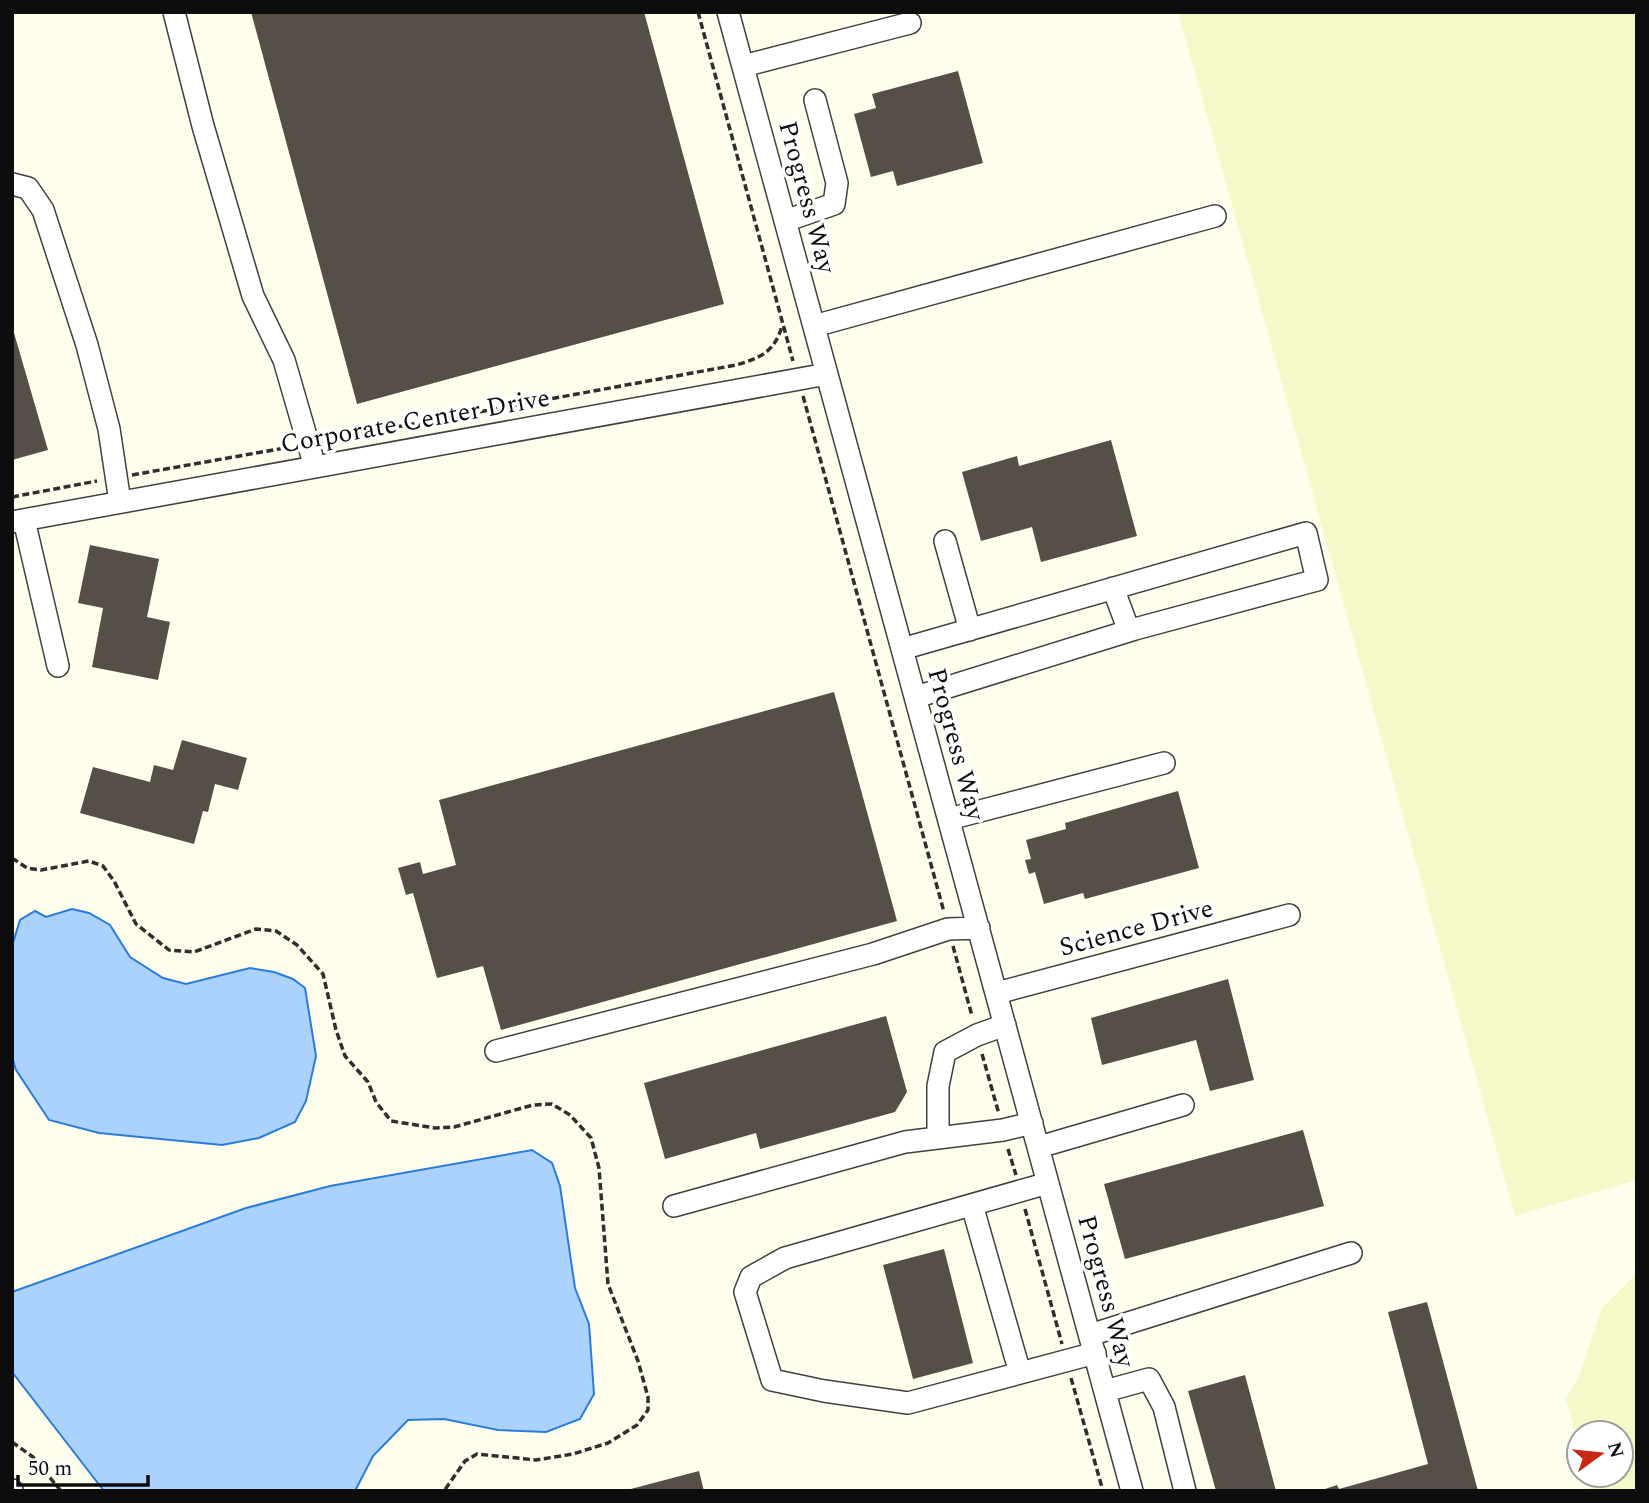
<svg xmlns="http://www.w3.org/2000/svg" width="1649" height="1503" viewBox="0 0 1649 1503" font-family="Spectral,serif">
  <rect width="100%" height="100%" fill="#fffeec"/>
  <path fill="#f5f8c9" d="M1178 12H1637V1180L1515 1216Z
    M1637 1273V1491H1592L1587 1475H1621V1433H1579V1445L1566 1399 1580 1374 1602 1308Z"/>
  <path fill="#abd2fc" stroke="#2b7cda" stroke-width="2" d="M72 909 89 913 110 925 130 957 163 978 186 984 250 968 274 972 293 979 305 988 316 1056 306 1101 295 1122 259 1138 222 1145 99 1133 49 1120 16 1070 12 1057V946L20 920 35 911 46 917Z
    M532 1150 552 1163 560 1186 575 1288 589 1324 594 1394 580 1419 546 1432 498 1430 444 1419 408 1420 373 1456 355 1491H104L12 1372V1292L246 1208 330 1186Z"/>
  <path fill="#564f48" d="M251 12H644L724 304 357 404Z
    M958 71 983 163 897 186 893 171 871 177 854 114 876 108 872 94Z
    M12 326 48 450 12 460Z
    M1111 440 1137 536 1041 562 1032 527 981 541 962 472 1017 456 1019 466Z
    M90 545 159 559 147 617 170 622 158 680 92 667 103 608 78 603Z
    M834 692 897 921 501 1030 483 966 437 978 413 893 406 895 398 868 420 862 423 874 456 865 439 800Z
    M182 740 247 758 238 790 215 784 208 812 203 811 194 844 80 813 93 767 150 782 154 765 173 770Z
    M1178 791 1199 868 1085 899 1083 893 1044 904 1035 872 1029 874 1025 860 1031 859 1026 840 1066 829 1065 823Z
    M1228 979 1254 1080 1210 1091 1196 1040 1102 1065 1091 1018Z
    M886 1016 907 1092 895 1112 760 1149 756 1133 665 1159 644 1083Z
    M1303 1130 1324 1206 1125 1259 1104 1184Z
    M944 1249 973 1363 913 1379 883 1265Z
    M1427 1302 1478 1491H1319L1337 1485 1339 1489 1428 1464 1388 1312Z
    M1245 1375 1276 1491H1216L1188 1391Z
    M699 1471 704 1491H628L627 1490Z"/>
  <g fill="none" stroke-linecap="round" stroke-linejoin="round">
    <g stroke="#404040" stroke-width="24">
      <path id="minor" d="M174 12 203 126 253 296 284 360 315 467
        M728 12 1132 1491
        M743 66 910 23
        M12 184 28 188 43 210 87 345 109 429 120 502
        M785 221 834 204 837 183 815 100
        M814 326 1215 216
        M24 520 58 666
        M12 522 827 374
        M945 541 970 630
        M1113 588 1129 631
        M902 649 1306 533 1317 580 1135 629 916 697
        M949 819 1164 763
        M997 993 1289 915
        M496 1051 873 954 948 929 979 928
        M938 1138V1086L945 1052 977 1035 1005 1025
        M1039 1147 1183 1105
        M1048 1183 785 1258 751 1277 745 1292 772 1380 824 1391 908 1403 1095 1353
        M972 1205 1020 1373
        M674 1206 905 1142 1003 1130 1032 1123
        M1090 1335 1351 1253
        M1105 1391 1149 1379 1164 1407 1185 1491
        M12 1490V1491"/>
    </g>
    <path stroke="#2f2f2f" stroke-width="3.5" stroke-dasharray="7 3.5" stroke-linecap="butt" d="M698 12 793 361
      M803 396 944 912
      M325 440 736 365C761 358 775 351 782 326
      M132 475 290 447
      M12 497 97 481
      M12 858 27 868 41 870 89 861 103 866 114 881 136 924 169 950 194 952 256 929 276 931 297 945 323 974 336 1030 345 1056 368 1082 376 1102 391 1121 435 1128 454 1127 533 1105 552 1104 570 1115 591 1138 599 1168 608 1284 638 1361 648 1397V1410L637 1425 608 1443 573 1454 536 1460 477 1454 465 1461 444 1491
      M953 946 972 1016
      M982 1054 999 1114
      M1008 1149 1016 1175
      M1025 1209 1062 1344
      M1071 1378 1103 1491
      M12 1442 33 1457 61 1491"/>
    <use href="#minor" stroke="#fff" stroke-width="21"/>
  </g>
  <g text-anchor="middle" stroke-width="7" stroke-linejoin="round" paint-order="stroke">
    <g font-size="26" fill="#0d0d0d" stroke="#fff">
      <text transform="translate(808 197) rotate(75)" y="9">Progress Way</text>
      <text transform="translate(415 420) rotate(-10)" y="9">Corporate Center Drive</text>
      <text transform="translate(957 744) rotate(75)" y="9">Progress Way</text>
      <text transform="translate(1136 927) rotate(-15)" y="9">Science Drive</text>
      <text transform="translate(1107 1291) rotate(75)" y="9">Progress Way</text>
    </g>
  </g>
  <rect width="1649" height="1503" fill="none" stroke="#0d0d0d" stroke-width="28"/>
  <g transform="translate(1600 1454) rotate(75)"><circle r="33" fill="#ffffff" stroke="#9e9e9e" stroke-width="2"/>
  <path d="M0-5L12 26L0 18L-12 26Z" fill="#ca2817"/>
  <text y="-10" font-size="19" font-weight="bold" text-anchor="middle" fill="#0d0d0d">N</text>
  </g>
  <path d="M18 1475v10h130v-10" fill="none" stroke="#0d0d0d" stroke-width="3.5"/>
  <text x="28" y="1475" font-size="21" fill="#0d0d0d" stroke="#ffffff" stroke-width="5" paint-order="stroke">50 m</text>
</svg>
